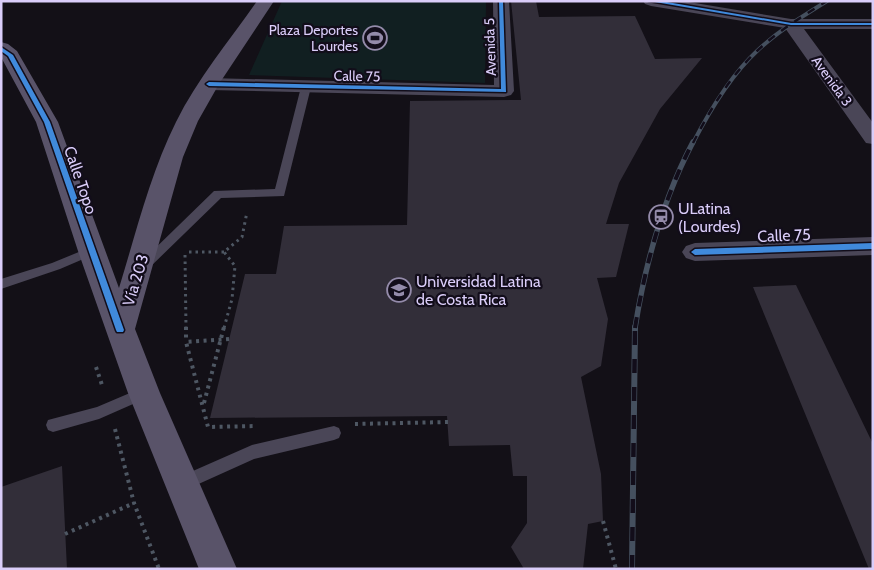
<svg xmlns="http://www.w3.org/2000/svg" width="874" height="570" viewBox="0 0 874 570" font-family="Cabin,sans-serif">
  <rect width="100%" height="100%" fill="#131017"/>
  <path fill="#111f21" d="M282 1H486L485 83 249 75Z"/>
  <path fill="#322e39" d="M511 1H536L539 17 635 16 655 59 702 58 660 109 619 183 606 224H629L616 277 597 278 608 319 601 366 581 377 601 474 603 521 588 524 583 569H524L511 547 527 523V476H513L510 445 449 446 447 416 210 418 245 274H276L284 226 407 225 410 101 521 100Z
    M796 285 873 444V569H869L753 287Z
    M62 466 67 569H1V487Z"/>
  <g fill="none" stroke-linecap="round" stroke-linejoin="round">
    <path stroke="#4e5763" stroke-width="3" stroke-dasharray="2.5 4" stroke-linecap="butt" d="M189 252H224
      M185 255 186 328
      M224 328 232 299 235 266 224 252 242 237 247 212"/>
    <path stroke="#4e5763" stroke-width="4" stroke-dasharray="3 4.5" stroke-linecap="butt" d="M186 327V342
      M229 339 186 342 208 427 256 426
      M96 367 103 388
      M204 403 224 327
      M355 424 448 422
      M115 429 134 503 159 569
      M603 521 616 569
      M65 534 134 503"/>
    <path fill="#4a4657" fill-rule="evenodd" d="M306 84 311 87 284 196 221 198 148 269H140L138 266 140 263 214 191 275 189 301 87Z
      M91 247 97 251 95 254 60 269 1 289V279L52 263Z
      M144 387 149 389 151 393 149 397 99 419 53 432 48 430 46 425 48 420 97 407Z
      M334 426 339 428 341 433 339 438 334 440 254 459 183 491 177 488 175 483 177 478 252 445Z"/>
    <path fill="#4a4657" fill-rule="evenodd" d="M493 1H509L514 91 511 95 504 97 209 90 202 88 199 84 202 80 209 78 494 85Z
      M643 1H683L791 19H873V29H804L873 123V144L866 143 785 28 651 6 645 4Z
      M873 237V255L695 261 686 258 682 252 686 246 695 243Z"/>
    <path fill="#595369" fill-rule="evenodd" d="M257 1H274L219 84 198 121 183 157 135 329 160 393 237 569H199L128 393 78 251 36 122 1 57V42L8 44 17 51 58 122 119 288C136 233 150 174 176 122 197 79 230 40 257 1Z"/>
    <g stroke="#45505f" stroke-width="4">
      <path id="rail-far2" d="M693 143C710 110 730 76 757 51 778 31 803 16 827 1"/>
    </g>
    <g stroke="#45505f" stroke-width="5.5">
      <path id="rail-far1" d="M635 328C645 265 663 199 693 142"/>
    </g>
    <g stroke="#45505f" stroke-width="6">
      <path id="rail" d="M632 569 635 327"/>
    </g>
    <use href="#rail-far2" stroke="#120d1a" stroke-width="2.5" stroke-dasharray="8" stroke-linecap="butt"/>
    <use href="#rail-far1" stroke="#120d1a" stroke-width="4" stroke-dasharray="11" stroke-linecap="butt"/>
    <use href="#rail" stroke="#120d1a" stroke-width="4.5" stroke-dasharray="14" stroke-linecap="butt"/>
    <g stroke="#120d1a" stroke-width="3">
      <path id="cycleway" d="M499 1H503L506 92 209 86 206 84 209 82 501 89Z
        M649 1H661L791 23H873V25H791Z
        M1 47 13 55 50 122 124 330 123 332H117L116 330 44 122 8 56 1 51Z
        M873 243V249L695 255 691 252 695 249Z"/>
    </g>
    <use href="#cycleway" fill="#408adc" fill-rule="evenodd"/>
  </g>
  <defs>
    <g id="stadium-ring" transform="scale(1.25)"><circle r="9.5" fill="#120d1a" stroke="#948baa" stroke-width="1.5"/><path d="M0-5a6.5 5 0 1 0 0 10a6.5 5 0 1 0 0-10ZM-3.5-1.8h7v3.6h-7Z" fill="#948baa"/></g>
    <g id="station-ring" transform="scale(1.25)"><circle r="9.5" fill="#120d1a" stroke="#948baa" stroke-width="1.5"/><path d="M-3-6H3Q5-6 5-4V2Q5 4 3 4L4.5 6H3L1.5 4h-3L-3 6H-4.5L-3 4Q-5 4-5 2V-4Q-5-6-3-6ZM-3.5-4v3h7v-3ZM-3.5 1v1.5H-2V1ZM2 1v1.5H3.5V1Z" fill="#948baa"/></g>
    <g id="university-ring" transform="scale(1.25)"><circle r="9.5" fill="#120d1a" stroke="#948baa" stroke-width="1.5"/><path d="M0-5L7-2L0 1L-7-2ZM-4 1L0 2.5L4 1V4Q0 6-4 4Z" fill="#948baa"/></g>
  </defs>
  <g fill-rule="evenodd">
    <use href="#stadium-ring" x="375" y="38"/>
    <use href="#station-ring" x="661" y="217"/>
    <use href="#university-ring" x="399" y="290"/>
  </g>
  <g text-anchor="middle" stroke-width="4.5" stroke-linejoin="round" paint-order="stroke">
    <g font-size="14" fill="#dacdf9" stroke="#120d1a" text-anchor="end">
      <text x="358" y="35">Plaza Deportes<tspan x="358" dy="16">Lourdes</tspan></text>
    </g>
    <g font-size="14" fill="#dacdf9" stroke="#120d1a">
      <text transform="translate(490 47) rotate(-92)" y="5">Avenida 5</text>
      <text transform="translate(357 76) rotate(1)" y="5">Calle 75</text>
      <text transform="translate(832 81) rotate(54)" y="5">Avenida 3</text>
    </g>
    <g font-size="16" fill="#dacdf9" stroke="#120d1a">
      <text transform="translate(81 180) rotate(71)" y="6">Calle Topo</text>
      <text transform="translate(784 235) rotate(-2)" y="6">Calle 75</text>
      <text transform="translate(135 280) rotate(-73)" y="6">Vía 203</text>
    </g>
    <g font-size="16" fill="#dacdf9" stroke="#120d1a" text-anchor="start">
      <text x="678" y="214">ULatina<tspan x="678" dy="18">(Lourdes)</tspan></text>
      <text x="416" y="287">Universidad Latina<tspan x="416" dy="18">de Costa Rica</tspan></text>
    </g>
  </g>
  <rect width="874" height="570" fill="none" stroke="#dacdf9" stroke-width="5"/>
</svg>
